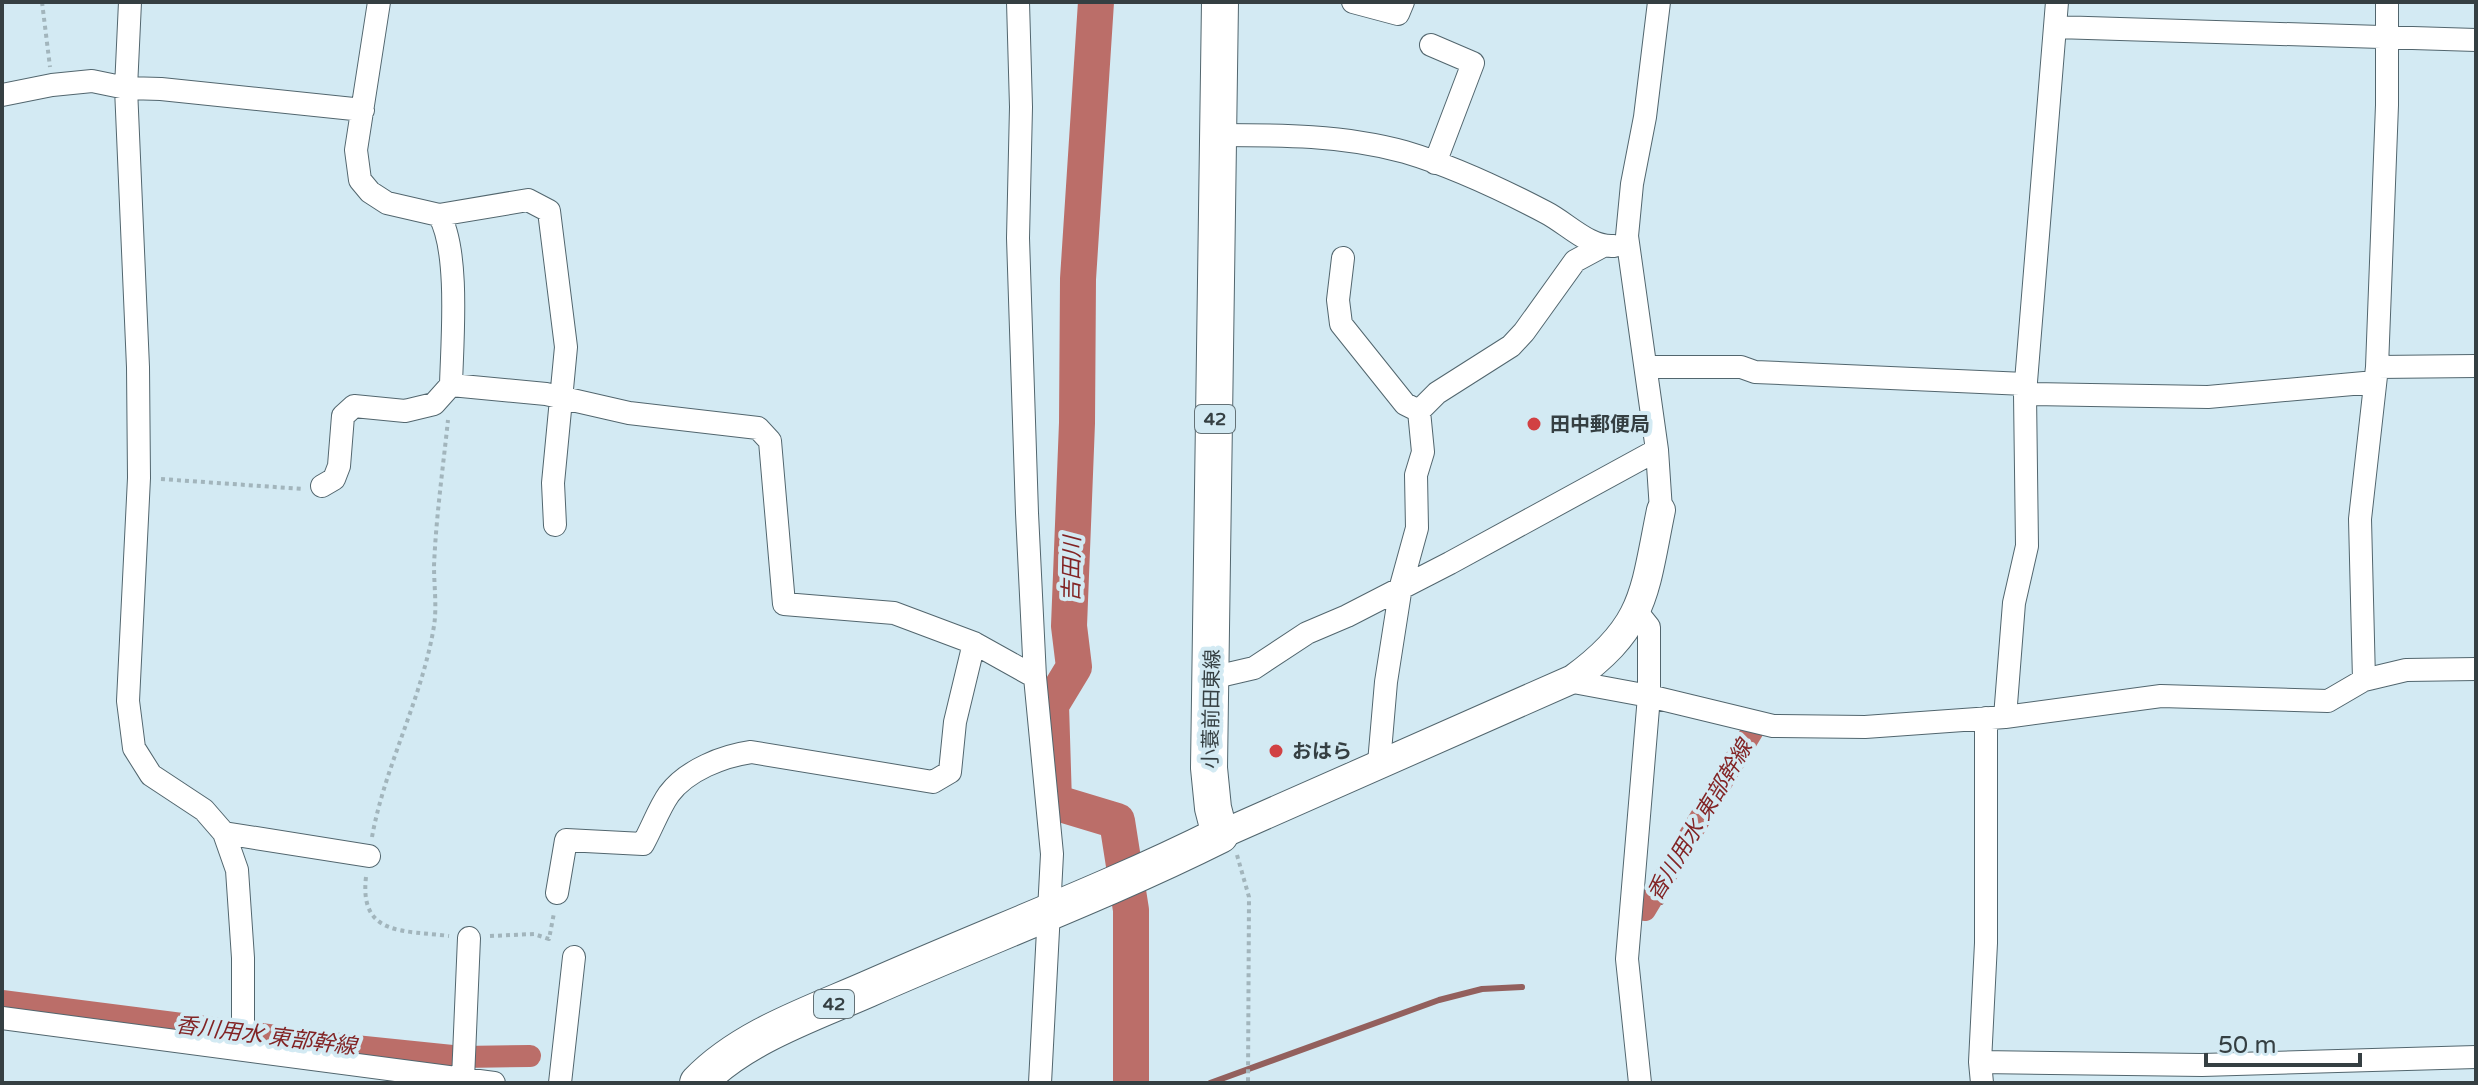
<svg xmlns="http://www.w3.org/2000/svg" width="2478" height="1085" viewBox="0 0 2478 1085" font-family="'Varela Round','Noto Sans JP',sans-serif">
  <rect width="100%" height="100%" fill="#d3eaf3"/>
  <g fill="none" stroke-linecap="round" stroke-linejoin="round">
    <path stroke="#93605d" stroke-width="6" d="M1661 902 1670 868
      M1210 1083 1439 1000 1482 989 1522 987"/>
    <path stroke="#bb6e69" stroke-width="22" d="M1645 910 1753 730
      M2 1001 355 1046 462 1057 530 1056"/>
    <path stroke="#bb6e69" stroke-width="36" d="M1096 2 1078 279 1077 423 1069 626 1074 667 1051 705 1054 802 1117 821 1131 910V1083"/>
    <g stroke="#52666e" stroke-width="24">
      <path id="minor" d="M130 2 126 88 138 367 139 478 128 701 134 748 151 775 204 810 224 833 237 870 243 958V1050
        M379 2 356 150 360 180 370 192 387 203 439 215C460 251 452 343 451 385
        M1018 2 1021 107 1018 238 1027 513 1035 677 1052 854 1040 1083
        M1353 2 1398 14 1403 2
        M1659 2 1645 117 1632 184 1627 236 1657 450 1661 510
        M2056 27 2476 40
        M1431 45 1473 63 1435 163
        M2 95 52 85 92 81 126 88 161 89 363 110
        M1218 135C1280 135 1344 135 1405 152 1452 166 1501 189 1545 212 1567 223 1589 248 1614 246
        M439 215 528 200 549 211 566 347 553 483 555 525
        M1343 258 1338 300 1341 324 1405 404 1419 411
        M1646 367H1741L1755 372 2025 384
        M2377 367 2476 366
        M2025 394 2208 397 2375 382
        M322 486 334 479 339 466 343 416 354 406 405 411 434 404 451 385 546 394 629 413 758 428 770 441 784 604 894 613 974 643 1035 677
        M1637 612 1649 627V696L1627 959 1640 1083
        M1211 678 1254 668 1307 633 1347 616 1450 563 1657 450
        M2364 680 2360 519 2377 367 2387 105V2
        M1568 681 1649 696 1773 726 1865 727 2005 717 2161 696 2328 701 2364 680 2406 670 2476 669
        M2005 717 2014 603 2027 546 2025 394 2057 2
        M1379 763 1386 682 1401 586 1417 528 1416 475 1423 452 1419 411 1437 393 1511 346 1524 332 1575 261 1601 247
        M224 833 369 856
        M557 893 566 840 643 844C652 828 659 808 669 794 687 770 723 756 751 752L933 782 950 772 955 722 974 643
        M2 1018 494 1083
        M1980 1062 2202 1065 2476 1057
        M463 1079 469 938
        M560 1083 574 957
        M1982 1083 1980 1062 1986 943V718"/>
    </g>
    <g stroke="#52666e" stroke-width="30">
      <path id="tertiary" d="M1220 835 1573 679C1646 626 1644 593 1661 510"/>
    </g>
    <g stroke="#52666e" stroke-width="38">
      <path id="primary" d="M698 1083C742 1037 811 1014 868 989 985 937 1106 892 1220 835L1213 808 1209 768 1220 2"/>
    </g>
    <path stroke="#a2b5bc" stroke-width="4" stroke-dasharray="4 4" stroke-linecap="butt" d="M42 2 50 67
      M161 479 303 489
      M372 837C385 765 422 699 434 626 437 607 434 585 434 566 436 517 443 468 448 420
      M1237 855 1249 897 1248 1083
      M366 877C359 937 405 930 449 936
      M490 936 534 934 549 939 554 913"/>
    <use href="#minor" stroke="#fff" stroke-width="22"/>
    <use href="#tertiary" stroke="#fff" stroke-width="28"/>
    <use href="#primary" stroke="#fff" stroke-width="36"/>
  </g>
  <g fill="#d14143" stroke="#d3eaf3" stroke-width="3">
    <circle cx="1534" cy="424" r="8"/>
    <circle cx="1276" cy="751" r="8"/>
  </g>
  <g text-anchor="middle" stroke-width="8" stroke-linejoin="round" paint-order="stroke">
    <g fill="#d3eaf3" stroke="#647277" stroke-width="2">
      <rect x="1195" y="405" width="40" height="28" rx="6"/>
      <rect x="814" y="990" width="40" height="28" rx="6"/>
    </g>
    <g font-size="18" font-weight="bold" fill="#353f42">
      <text x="1215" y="425">42</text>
      <text x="834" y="1010">42</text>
    </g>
    <g font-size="20" font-weight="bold" fill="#353f42" stroke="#d3eaf3" text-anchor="start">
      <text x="1550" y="431">田中郵便局</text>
      <text x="1292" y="758">おはら</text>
    </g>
    <g font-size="20" fill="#353f42" stroke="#d3eaf3">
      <text transform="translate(1211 709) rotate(-89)" y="7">小蓑前田東線</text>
    </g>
    <g font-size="22" font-style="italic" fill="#822425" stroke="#d3eaf3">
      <text transform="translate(1071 569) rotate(-89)" y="8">吉田川</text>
      <text transform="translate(1699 820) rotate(-59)" y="8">香川用水 東部幹線</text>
      <text transform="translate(266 1035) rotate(7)" y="8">香川用水 東部幹線</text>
    </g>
  </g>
  <rect width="2478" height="1085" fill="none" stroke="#353f42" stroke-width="8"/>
  <path d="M2206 1053v12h154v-12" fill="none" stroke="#353f42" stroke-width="4"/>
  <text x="2218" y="1053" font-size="24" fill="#353f42" stroke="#d3eaf3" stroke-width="6" paint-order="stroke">50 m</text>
</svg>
